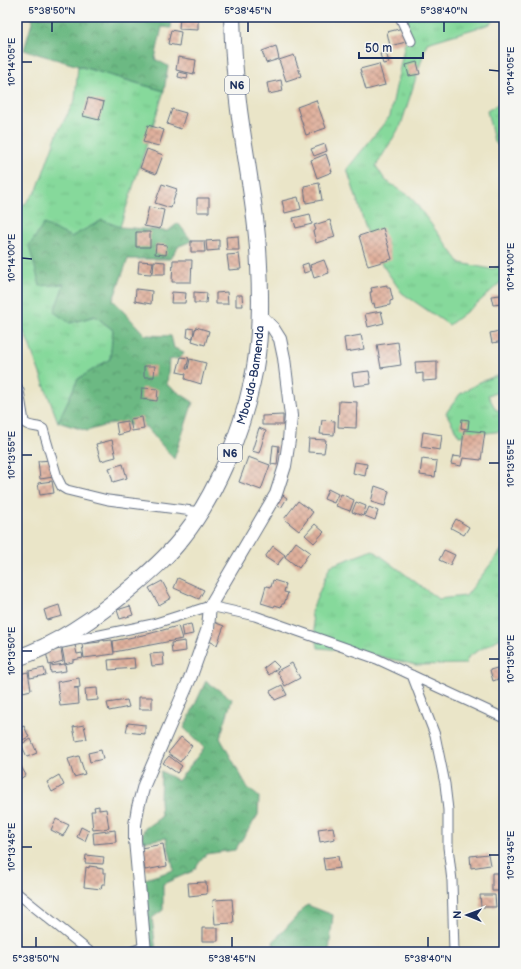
<svg xmlns="http://www.w3.org/2000/svg" width="521" height="969" viewBox="0 0 521 969" font-family="'Balsamiq Sans',sans-serif">
  <defs>
    <pattern id="grass-tufts" width="24" height="20" patternUnits="userSpaceOnUse"><rect width="24" height="20" fill="#86d99b"/><path d="M3 7l-1-3M5 7V3M7 7l1-3M15 17l-1-3M17 17v-4M19 17l1-3" fill="none" stroke="#73bb88"/></pattern>
    <pattern id="forest-crowns" width="20" height="18" patternUnits="userSpaceOnUse"><rect width="20" height="18" fill="#6cb983"/><path d="M2 6a3 3 0 1 1 6 0M12 15a3 3 0 1 1 6 0" fill="none" stroke="#58976e"/></pattern>
    <pattern id="building-cross-hatch" width="8" height="8" patternUnits="userSpaceOnUse"><rect width="8" height="8" fill="#e0b09c"/><path d="M0 0l8 8M0 8l8-8" fill="none" stroke="#b59082"/></pattern>
  </defs>
  <rect width="100%" height="100%" fill="#f6f6f2"/>
  <filter id="ink" filterUnits="userSpaceOnUse"><feTurbulence type="fractalNoise" baseFrequency=".025" numOctaves="2"/><feDisplacementMap in="SourceGraphic" scale="8" xChannelSelector="R" yChannelSelector="G"/><feConvolveMatrix kernelMatrix="1 2 1 2 8 2 1 2 1" color-interpolation-filters="sRGB"/></filter>
  <filter id="wash" filterUnits="userSpaceOnUse"><feTurbulence type="fractalNoise" baseFrequency=".012" numOctaves="4" result="noise"/><feDisplacementMap in="SourceGraphic" scale="16" xChannelSelector="R" yChannelSelector="G"/><feGaussianBlur stdDeviation="0.9" result="paint"/><feColorMatrix in="noise" values="0 0 0 0 0 0 0 0 0 0 0 0 0 0 0 0 0 1.4 0 .05"/><feComposite in="paint" operator="in"/></filter>
  <g filter="url(#wash)">
    <rect width="100%" height="100%" fill="#eae5c8"/>
    <path fill="url(#grass-tufts)" stroke="#50847c" d="M408 17H497L490 24 427 43 401 125 376 166 385 180 411 197 460 263 491 269 504 265V279L479 302 449 325 402 293 374 253 347 169 390 116 407 33Z
      M78 66 164 91 120 227 102 221 71 237 64 284 70 323 95 316 113 330 110 359 78 379 58 422 26 336 17 320V213L37 190 57 134 75 100Z
      M500 103H504V152L494 141 487 111Z
      M504 373V391L488 395 496 410 504 411V431L459 436 446 413 460 394 480 382Z
      M504 547V638L499 639 469 656 465 664 416 665 356 651 318 648 311 612 330 566 373 550 438 599 466 596Z"/>
    <path fill="url(#forest-crowns)" stroke="#447470" d="M29 17H172L171 28 162 27 155 59 168 66 164 91 24 50 33 19Z
      M102 220 120 227 168 231 178 223 192 241 179 246 170 259H128L113 300 145 335 171 336 174 348 184 352 180 358 169 360 167 385 193 402 174 459 146 427 113 423 87 431 58 422 78 379 110 359 113 330 95 316 70 323 54 312 64 284 40 286 29 246 44 224 71 237Z
      M206 681 232 699 220 738 248 788 259 797 258 815 235 850 206 854 193 871 163 884V910L152 918 156 952H143L139 881 174 870 166 838 141 842 144 829 161 817 160 799 161 771 178 781 204 748 184 728Z
      M307 905 333 915 329 952H275L273 942Z"/>
    <g id="blocks">
      <path fill="url(#building-cross-hatch)" d="M180 17H198V30L179 29Z
        M403 28 406 42 390 46 387 32Z
        M171 30 181 32 179 46 168 44Z
        M276 46 279 59 266 63 262 51Z
        M386 52 389 63 383 64 380 54Z
        M294 55 301 76 286 81 279 60Z
        M178 57 196 60 194 74 176 70Z
        M417 62 420 74 409 76 406 65Z
        M379 64 385 85 366 90 360 69Z
        M179 72 188 74 187 79 178 77Z
        M281 80 283 91 269 94 267 83Z
        M88 98 104 102 99 120 83 116Z
        M316 100 326 128 306 135 297 107Z
        M172 109 186 113 181 129 167 124Z
        M148 125 164 130 159 146 143 142Z
        M325 144 327 151 314 156 311 149Z
        M147 149 163 155 156 174 140 168Z
        M326 154 332 172 317 178 311 160Z
        M319 183 322 200 306 203 304 186Z
        M162 184 177 189 171 208 155 203Z
        M298 197 301 209 285 213 282 201Z
        M197 198H209V212H197Z
        M149 207 164 210 160 229 144 226Z
        M310 214 312 224 296 228 293 218Z
        M330 220 335 237 316 243 313 231 316 230 314 225Z
        M383 228 392 259 368 266 359 236Z
        M136 232H150V247H136Z
        M238 236 239 250H227L226 237Z
        M219 240V250L207 251 206 241Z
        M191 241H204L205 252H191Z
        M156 244 167 245 166 255 155 254Z
        M239 254 241 269 229 270 227 255Z
        M173 260H192L191 282H172Z
        M324 260 329 273 314 278 310 265Z
        M139 261 153 262 151 274 138 273Z
        M154 261 165 262V274H153Z
        M308 263 310 271 304 273 302 265Z
        M387 285V288H390L393 300 390 301V305L375 308 374 303 372 304 370 292H372L371 288Z
        M136 289 152 291 151 304 135 301Z
        M172 292 186 293 185 303H171Z
        M194 292 207 293 206 303H194Z
        M227 292 228 304H216V293Z
        M236 295H242L243 306H236Z
        M501 295 502 304 493 305 491 296Z
        M381 311 384 323 368 327 365 314Z
        M196 327 209 331 205 345 192 341Z
        M188 328 194 329 193 338 187 337Z
        M504 330V341L492 343 490 333Z
        M361 335 364 349 346 352 344 338Z
        M398 342 401 365 381 368 377 345Z
        M181 357 189 358 186 369H188L190 359 206 363 201 384 185 379 186 374 177 372Z
        M437 361V380L423 381V373L416 374 415 362Z
        M144 366H155L154 377H144Z
        M369 371 371 384 354 386 352 373Z
        M142 388 158 389 157 401 141 399Z
        M339 401 357 402 356 428 338 427Z
        M283 415V425H262V416Z
        M142 417 144 429 132 431 130 419Z
        M462 419 469 420 468 429 461 428Z
        M322 420 335 421 334 435 320 434Z
        M127 421 129 432 118 435 116 423Z
        M259 428 266 431 259 453 252 451Z
        M464 430 485 432 481 460 463 458 461 466 451 464 453 456 461 457Z
        M423 432 442 435 440 450 421 447Z
        M309 439 326 440 324 453 308 452Z
        M112 440 116 457 101 461 96 444Z
        M273 445 279 446 277 465 271 464Z
        M248 457 270 465 261 490 239 482Z
        M422 459 437 461 435 477 420 475Z
        M52 460 54 477 40 479 38 461Z
        M355 462 367 464 365 476 353 473Z
        M123 464 127 478 113 482 109 468Z
        M52 481 54 493 40 495 38 483Z
        M375 486 389 491 385 506 371 502Z
        M328 489 338 494 334 503 324 499Z
        M280 493 287 498 281 508 273 502Z
        M341 494 354 500 350 511 336 506Z
        M298 501 313 512 299 531 284 519Z
        M356 502 366 506 363 516 352 512Z
        M369 507 378 511 375 520 365 516Z
        M456 519 469 527 464 535 451 528Z
        M315 524 324 532 314 543 305 535Z
        M296 542 310 552 299 568 285 557Z
        M273 546 285 555 277 565 265 557Z
        M444 550 455 555 450 565 439 560Z
        M178 578 204 590 199 599 174 588Z
        M273 580 286 584 284 592 288 593 284 604H282L281 607 275 605 274 607 261 603 266 586 271 587Z
        M162 581 171 598 159 605 149 588Z
        M59 605 62 616 47 620 44 610Z
        M130 606 133 615 120 619 117 610Z
        M214 622 224 626 217 645 207 640Z
        M191 624 193 634 183 636 181 626Z
        M178 626 182 639 114 652 113 641 148 634Z
        M100 640H104V641L112 640 114 654 84 658 82 644 100 642Z
        M185 641 186 651 172 653 171 643Z
        M75 645 77 654 82 653 83 658 73 660V662L65 664 62 648Z
        M61 649 63 661 49 665 46 652Z
        M163 653 164 665 152 666 150 654Z
        M134 658 135 668 109 670 108 660Z
        M273 661 279 667 269 675 264 668Z
        M292 663 300 678 285 686 277 671Z
        M65 664 66 671 51 673 50 666Z
        M504 666V677L493 681 490 670Z
        M44 668 46 675 30 678 29 671Z
        M28 672 31 690 23 692 19 674Z
        M79 678 80 687 74 688H78L79 704 60 706 57 682Z
        M282 685 287 695 275 700 270 691Z
        M97 688 98 700 86 701 85 689Z
        M139 697H152V709H139Z
        M127 700 129 707 109 711 107 703Z
        M128 723 145 725V734L126 732Z
        M84 725 87 739 76 741 73 727Z
        M24 726 29 737 20 741 17 734V729Z
        M181 737 192 746 180 762 168 753Z
        M31 739 37 753 27 757 21 744Z
        M101 750 103 759 90 762 88 753Z
        M79 756 85 774 74 777 68 759Z
        M169 756 182 766 177 773 163 763Z
        M17 760 26 775 17 781Z
        M59 775 64 785 52 792 47 782Z
        M99 806V810L106 809 109 828 93 830 91 811H95L94 807Z
        M56 819 69 825 63 836 51 830Z
        M81 827 89 831 85 841 77 837Z
        M333 827 335 839 320 842 318 829Z
        M115 830 116 842 94 844 93 833Z
        M163 844 167 866 145 870 141 848Z
        M488 854 490 865 471 868 470 856Z
        M86 855 104 857 103 864 85 863Z
        M338 856 340 868 325 870 323 858Z
        M89 866 97 867V868L103 869V873H106L105 884H102L101 889 84 887 86 867 89 868Z
        M492 873H504V891H492Z
        M206 882 207 894 189 896 188 883Z
        M480 895H495L496 907H481Z
        M232 899 234 923 215 924 213 900Z
        M202 928H218V941H202Z"/>
    </g>
  </g>
  <g filter="url(#ink)">
    <use href="#blocks" fill-opacity="0" stroke="#636f83" stroke-width="1"/>
    <g fill="none" stroke-linecap="round" stroke-linejoin="round">
      <g stroke="#636f83" stroke-width="11">
        <path id="minor" d="M400 17 411 41
          M17 387 19 391 24 422C29 428 37 425 43 429L57 477 62 487 67 490 108 500 200 512
          M62 643 153 624 210 606 255 616 377 659 504 718
          M412 675 435 735 445 784 448 810V847L452 881 454 952
          M17 893 90 952
          M131 952 144 947"/>
      </g>
      <g stroke="#636f83" stroke-width="14">
        <path id="tertiary" d="M145 952 135 840V825L138 807 144 785 191 676 208 628 210 606 276 494 285 466 289 440 291 416 284 358 280 339 273 328 260 315"/>
      </g>
      <g stroke="#636f83" stroke-width="18">
        <g id="trunk">
          <path id="s1" d="M17 658C60 644 103 612 137 583 153 569 169 555 182 538 215 497 241 434 252 382 261 344 261 305 259 266 257 214 246 162 239 110 235 79 233 48 232 17"/>
        </g>
      </g>
      <use href="#minor" stroke="#fff" stroke-width="9"/>
      <use href="#tertiary" stroke="#fff" stroke-width="12"/>
      <use href="#trunk" stroke="#fff" stroke-width="16"/>
    </g>
  </g>
  <path fill="none" stroke="#1b2f5e" stroke-width="1.5" d="M52 32V22M248 32V22M444 32V22M22 62H32M489 70 499 71M22 258 32 259M489 267H499M22 455H32M489 463H499M22 651H32M489 659H499M22 847H32M489 855H499M36 947V937M232 947V937M428 947V937"/>
  <g text-anchor="middle" stroke-width="3" stroke-linejoin="round" paint-order="stroke">
    <g fill="#f6f6f2" stroke="#5d6b8a" stroke-width="1">
      <rect x="225" y="76" width="24" height="18" rx="3"/>
      <rect x="218" y="444" width="24" height="18" rx="3"/>
    </g>
    <g font-size="11" font-weight="bold" fill="#1b2f5e">
      <text x="237" y="89">N6</text>
      <text x="230" y="457">N6</text>
    </g>
    <g font-size="12" fill="#1b2f5e" stroke="#f6f6f2">
      <text dy="4" stroke="none"><textPath href="#s1" startOffset="385">Mbouda-Bamenda</textPath></text>
    </g>
  </g>
  <rect width="521" height="969" fill="none" stroke="#f6f6f2" stroke-width="44"/>
  <g transform="translate(467 915) rotate(271)" stroke="#f6f6f2" stroke-width="3" paint-order="stroke">
  <path d="M0-3L7 15L0 10L-7 15Z" fill="#1b2f5e"/>
  <text y="-6" font-size="11" font-weight="bold" text-anchor="middle" fill="#1b2f5e">N</text>
  </g>
  <path d="M359 52v6h64v-6" fill="none" stroke="#1b2f5e" stroke-width="2"/>
  <text x="365" y="52" font-size="12" fill="#1b2f5e" stroke="#f6f6f2" stroke-width="3" paint-order="stroke">50 m</text>
  <rect x="22" y="22" width="477" height="925" fill="none" stroke="#1b2f5e" stroke-width="1.5"/>
  <g font-size="10" text-anchor="middle" fill="#1b2f5e">
    <text x="52" y="14">5°38'50"N</text>
    <text x="248" y="14">5°38'45"N</text>
    <text x="444" y="14">5°38'40"N</text>
    <text transform="translate(11 62) rotate(-90)" y="4">10°14'05"E</text>
    <text transform="translate(510 71) rotate(-90)" y="4">10°14'05"E</text>
    <text transform="translate(11 258) rotate(-90)" y="4">10°14'00"E</text>
    <text transform="translate(510 267) rotate(-90)" y="4">10°14'00"E</text>
    <text transform="translate(11 455) rotate(-90)" y="4">10°13'55"E</text>
    <text transform="translate(510 463) rotate(-90)" y="4">10°13'55"E</text>
    <text transform="translate(11 651) rotate(-90)" y="4">10°13'50"E</text>
    <text transform="translate(510 659) rotate(-90)" y="4">10°13'50"E</text>
    <text transform="translate(11 847) rotate(-90)" y="4">10°13'45"E</text>
    <text transform="translate(510 855) rotate(-90)" y="4">10°13'45"E</text>
    <text x="36" y="962">5°38'50"N</text>
    <text x="232" y="962">5°38'45"N</text>
    <text x="428" y="962">5°38'40"N</text>
  </g>
</svg>
